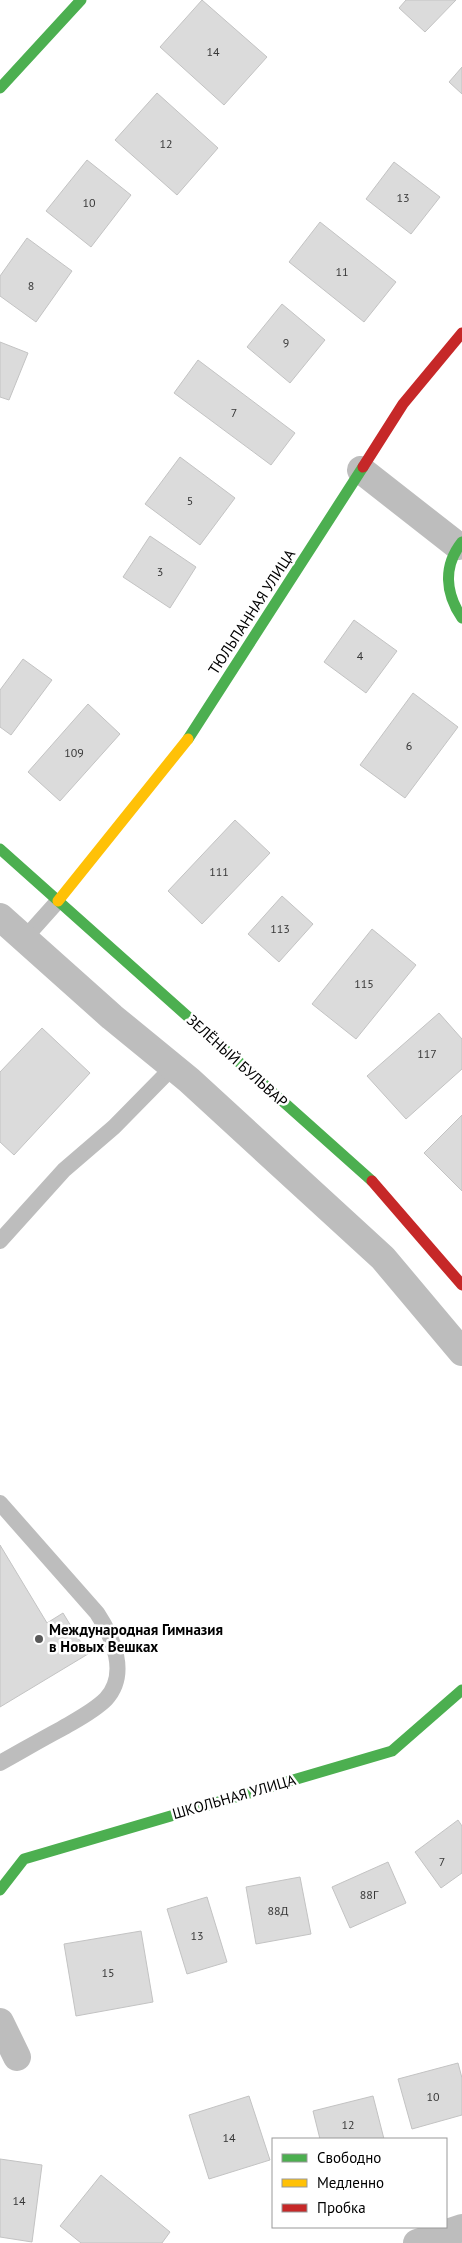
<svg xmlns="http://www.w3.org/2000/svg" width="462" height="2243" viewBox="0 0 462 2243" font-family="'PT Sans',sans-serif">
  <rect width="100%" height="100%" fill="#fff"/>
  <path fill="#dbdbdb" stroke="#c3c3c3" d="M202 0 267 57 224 105 160 47Z
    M406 0H456L425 32 399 8Z
    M462 67V94L449 82Z
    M157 93 218 148 177 195 115 140Z
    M87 160 131 195 91 247 46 211Z
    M394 162 440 197 411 234 366 199Z
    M320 222 396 282 364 322 289 262Z
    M27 238 72 271 36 322 0 296V276Z
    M282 304 325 340 290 383 247 347Z
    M0 342 28 353 9 400 0 397Z
    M198 360 295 433 271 465 174 393Z
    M180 457 235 498 200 545 145 504Z
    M150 536 196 567 170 608 123 577Z
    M354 620 397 651 366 693 324 662Z
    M23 659 52 680 11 735 0 727V690Z
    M413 693 458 727 405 798 360 765Z
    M88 704 120 734 60 801 28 772Z
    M235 820 270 853 202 924 168 891Z
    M282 896 313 924 279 962 248 934Z
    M372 929 416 965 356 1039 312 1004Z
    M439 1013 462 1039V1069L406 1119 367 1076Z
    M42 1028 90 1073 14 1155 0 1142V1072Z
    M462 1115V1191L424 1153Z
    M0 1545 47 1623 63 1613 88 1654 0 1707Z
    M458 1820 462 1826V1873L441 1888 415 1852Z
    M388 1862 406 1903 350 1928 332 1887Z
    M300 1877 311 1934 256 1944 246 1887Z
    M207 1897 227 1962 187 1974 167 1909Z
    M141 1931 153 2002 76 2016 64 1944Z
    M458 2063 462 2078V2115L412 2129 398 2079Z
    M249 2096 270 2160 209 2179 189 2115Z
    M373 2096 384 2139H320L313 2111Z
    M0 2159 42 2165 32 2242 0 2237Z
    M101 2175 170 2232 162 2243H81L60 2226Z"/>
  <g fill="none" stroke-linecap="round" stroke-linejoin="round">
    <path stroke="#bdbdbd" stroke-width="16" d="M24 939 58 901
      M0 1241 64 1170 114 1127 173 1067
      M0 1503 97 1613C113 1637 129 1674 106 1699 93 1712 76 1720 61 1729 40 1740 20 1752 0 1763"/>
    <path stroke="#bdbdbd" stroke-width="28" d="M361 470 458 546
      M0 917 112 1017 189 1080 383 1258 462 1352
      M0 2022 17 2057
      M417 2243 462 2228"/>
    <path stroke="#4caf50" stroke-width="11" d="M0 88 81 0
      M462 542C443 566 445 593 462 618
      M188 739 363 467
      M0 849 372 1181
      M0 1890 24 1859 392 1751 462 1690"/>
    <path stroke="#ffc107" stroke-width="11" d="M58 901 188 739"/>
    <path stroke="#c62828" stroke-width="11" d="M363 467 403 404 462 333
      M372 1181 462 1285"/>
  </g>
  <circle fill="#595959" stroke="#fff" stroke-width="2" cx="39" cy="1639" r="5"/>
  <g text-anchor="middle" stroke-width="5" stroke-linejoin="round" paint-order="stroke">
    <g font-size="12" fill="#373737">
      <text x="213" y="56">14</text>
      <text x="166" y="148">12</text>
      <text x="403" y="202">13</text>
      <text x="89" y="207">10</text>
      <text x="342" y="276">11</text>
      <text x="31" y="290">8</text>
      <text x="286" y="347">9</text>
      <text x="234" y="417">7</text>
      <text x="190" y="505">5</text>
      <text x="160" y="576">3</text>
      <text x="360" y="660">4</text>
      <text x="409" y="750">6</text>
      <text x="74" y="757">109</text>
      <text x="219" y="876">111</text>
      <text x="280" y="933">113</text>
      <text x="364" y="988">115</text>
      <text x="427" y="1058">117</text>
      <text x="442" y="1866">7</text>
      <text x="369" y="1899">88Г</text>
      <text x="278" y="1915">88Д</text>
      <text x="197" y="1940">13</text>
      <text x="108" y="1977">15</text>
      <text x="433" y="2101">10</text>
      <text x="348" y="2129">12</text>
      <text x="229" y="2142">14</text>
      <text x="19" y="2205">14</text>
    </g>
    <g font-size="15" fill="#000" stroke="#fff">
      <text transform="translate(252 612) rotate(-57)" y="5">ТЮЛЬПАННАЯ УЛИЦА</text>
      <text transform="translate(237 1061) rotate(42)" y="5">ЗЕЛЁНЫЙ БУЛЬВАР</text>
      <text transform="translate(234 1797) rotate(-16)" y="5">ШКОЛЬНАЯ УЛИЦА</text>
    </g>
    <g font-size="15" font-weight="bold" fill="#000" stroke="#fff" text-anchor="start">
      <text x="49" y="1635">Международная Гимназия<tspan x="49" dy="17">в Новых Вешках</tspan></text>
    </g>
  </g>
  <rect x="272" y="2138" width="175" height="90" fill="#ffffff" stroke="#999999"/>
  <rect x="282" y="2154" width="25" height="8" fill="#4caf50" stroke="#999999"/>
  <text x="317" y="2163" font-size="15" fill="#000000">Свободно</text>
  <rect x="282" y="2179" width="25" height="8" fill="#ffc107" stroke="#999999"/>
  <text x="317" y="2188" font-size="15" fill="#000000">Медленно</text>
  <rect x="282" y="2204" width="25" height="8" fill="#c62828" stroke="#999999"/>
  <text x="317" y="2213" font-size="15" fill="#000000">Пробка</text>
</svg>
